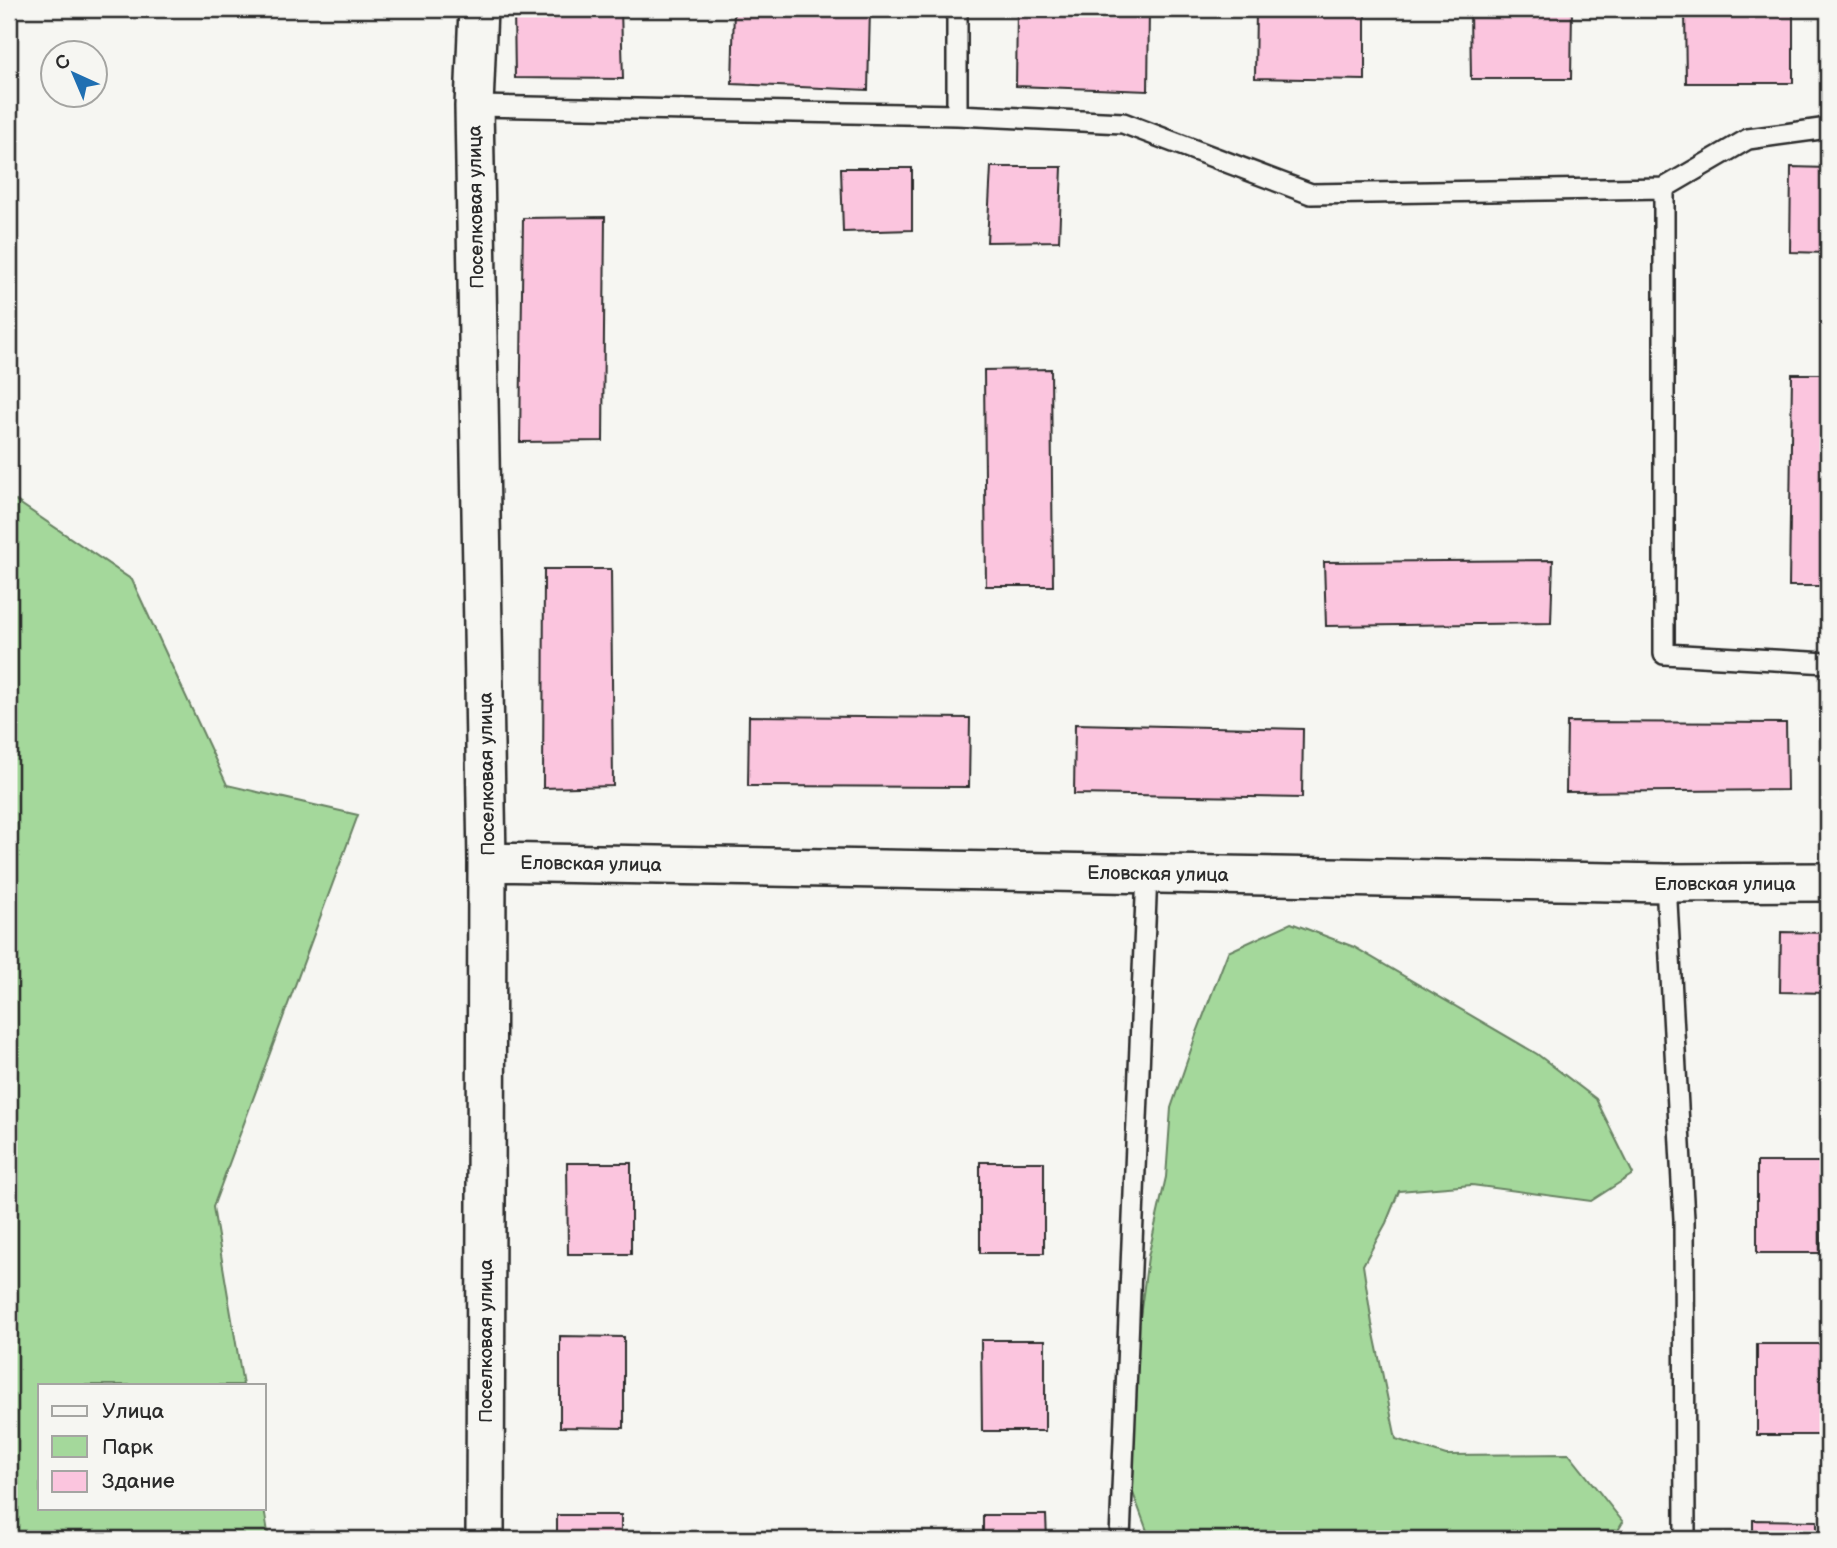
<svg xmlns="http://www.w3.org/2000/svg" width="1837" height="1548" viewBox="0 0 1837 1548" font-family="'Balsamiq Sans',sans-serif">
  <rect width="100%" height="100%" fill="#f6f6f2"/>
  <filter id="ink" filterUnits="userSpaceOnUse"><feTurbulence type="fractalNoise" baseFrequency=".0143" numOctaves="2"/><feDisplacementMap in="SourceGraphic" scale="14" xChannelSelector="R" yChannelSelector="G"/><feConvolveMatrix kernelMatrix="1 2 1 2 8 2 1 2 1" color-interpolation-filters="sRGB"/></filter>
  <g filter="url(#ink)">
    <path fill="#a4d89b" stroke="#688263" stroke-width="2" d="M9 496 132 580 227 785 358 815 213 1207 243 1385H40V1508H264L269 1539H9Z
      M1291 923 1354 947 1537 1054 1596 1099 1633 1174 1591 1201 1472 1185 1399 1191 1386 1223 1363 1265 1372 1324 1396 1439 1446 1455 1569 1454 1623 1522 1613 1539H1150L1118 1452 1133 1369 1148 1257 1166 1177 1171 1108 1196 1035 1228 952Z"/>
    <path fill="#fbc5de" stroke="#2b2b2b" stroke-width="2" d="M514 9H621L623 79 515 78Z
      M734 9H870L868 90 732 84Z
      M1017 9H1149L1148 91 1016 86Z
      M1256 9H1365V80L1255 78Z
      M1470 9H1572L1571 79H1471Z
      M1685 9H1793V83H1686Z
      M991 167H1062L1059 241 987 242Z
      M1791 167 1828 168V253L1790 252Z
      M841 168H912V230L843 232Z
      M605 217 603 441 520 442 523 218Z
      M1051 369 1053 586H986L984 370Z
      M1792 374H1828V586H1789Z
      M1553 560 1551 623 1326 626 1324 562Z
      M544 569H611L613 786 543 788Z
      M749 716 970 718 969 787 748 786Z
      M1567 722 1786 723 1787 790 1566 792Z
      M1075 724 1303 729 1302 798 1074 794Z
      M1781 932 1828 933V993L1780 992Z
      M980 1162H1044V1253H980Z
      M1757 1162H1820L1821 1253H1757Z
      M567 1163H631V1254H568Z
      M560 1336 624 1337V1428L560 1427Z
      M981 1340H1045V1431H982Z
      M1757 1344H1821V1435H1757Z
      M557 1515H621V1539H557Z
      M983 1515H1046L1047 1539H983Z
      M1753 1520 1817 1521V1539H1753Z"/>
    <g fill="none" stroke-linecap="round" stroke-linejoin="round">
      <g stroke="#2b2b2b" stroke-width="24">
        <path id="lane" d="M474 106 957 115 1123 123 1311 194 1664 188 1748 139 1828 128
          M957 115V9
          M1664 188V654L1828 663
          M1666 883 1684 1219 1685 1539
          M1120 1539 1147 873"/>
      </g>
      <g stroke="#2b2b2b" stroke-width="42">
        <path id="street" d="M478 9 474 106 487 862 485 1539
          M487 862 1666 883 1828 882"/>
      </g>
      <use href="#lane" stroke="#f6f6f2" stroke-width="19"/>
      <use href="#street" stroke="#f6f6f2" stroke-width="37"/>
    </g>
  </g>
  <g text-anchor="middle" stroke-width="6" stroke-linejoin="round" paint-order="stroke">
    <g font-size="19" fill="#2b2b2b" stroke="#f6f6f2">
      <text transform="translate(475 207) rotate(-91)" y="7">Поселковая улица</text>
      <text transform="translate(486 774) rotate(-91)" y="7">Поселковая улица</text>
      <text transform="translate(591 863) rotate(1)" y="7">Еловская улица</text>
      <text transform="translate(1158 873) rotate(1)" y="7">Еловская улица</text>
      <text x="1725" y="890">Еловская улица</text>
      <text transform="translate(485 1341) rotate(-90)" y="7">Поселковая улица</text>
    </g>
  </g>
  <rect width="1837" height="1548" fill="none" stroke="#f6f6f2" stroke-width="35"/>
  <rect x="18" y="18" width="1802" height="1513" fill="none" stroke="#2b2b2b" stroke-width="2.5" filter="url(#ink)"/>
  <rect x="38" y="1384" width="228" height="126" fill="#f6f6f2" stroke="#a5a5a2" stroke-width="2"/>
  <rect x="52" y="1406" width="35" height="10" fill="#f6f6f2" stroke="#a5a5a2" stroke-width="2"/>
  <text x="102" y="1418" font-size="21" fill="#2b2b2b">Улица</text>
  <rect x="52" y="1436" width="35" height="21" fill="#a4d89b" stroke="#a5a5a2" stroke-width="2"/>
  <text x="102" y="1454" font-size="21" fill="#2b2b2b">Парк</text>
  <rect x="52" y="1471" width="35" height="21" fill="#fbc5de" stroke="#a5a5a2" stroke-width="2"/>
  <text x="102" y="1488" font-size="21" fill="#2b2b2b">Здание</text>
  <g transform="translate(74 74) rotate(316)"><circle r="33" fill="#f6f6f2" stroke="#a5a5a2" stroke-width="2"/>
  <path d="M0-5L12 26L0 18L-12 26Z" fill="#1f6fb2"/>
  <text y="-10" font-size="19" font-weight="bold" text-anchor="middle" fill="#2b2b2b">С</text>
  </g>
</svg>
